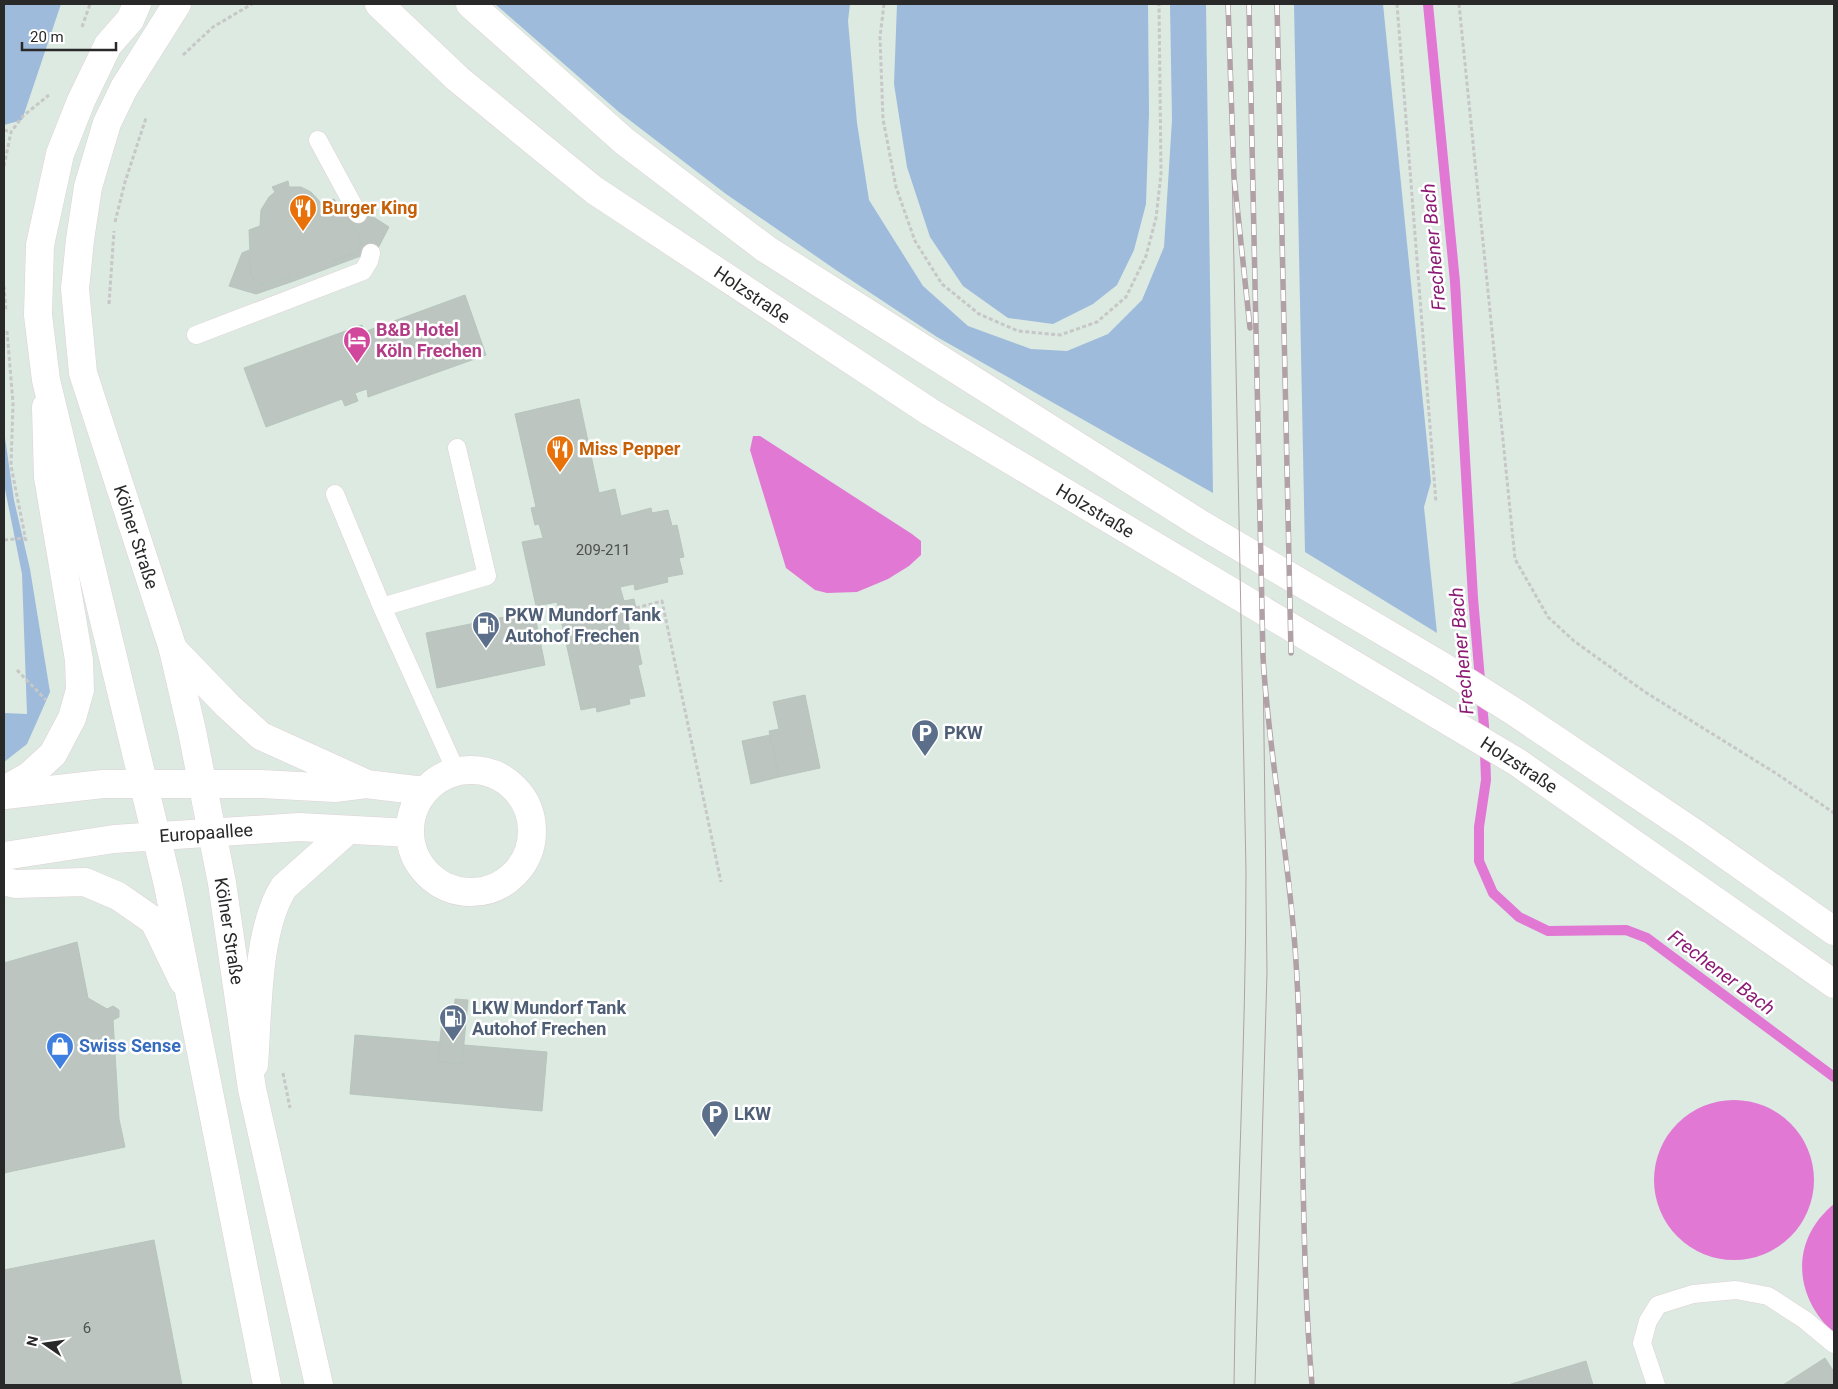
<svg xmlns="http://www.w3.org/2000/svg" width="1838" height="1389" viewBox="0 0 1838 1389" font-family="Roboto,sans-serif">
  <rect width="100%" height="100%" fill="#dceae2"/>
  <path fill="#9ebbdb" d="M4 4H61L22 120 4 125Z
    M495 4H850L848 21 857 123 869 200 923 286 968 326 1031 349 1067 351 1108 334 1142 300 1164 247 1172 120 1170 4H1206L1213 493 937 337 836 270 726 194 619 112Z
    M897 4H1148L1149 113 1146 204 1134 250 1117 285 1093 304 1053 324 1008 318 963 286 930 237 907 167 894 84Z
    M1294 4H1383L1431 482 1424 507 1437 633 1305 552Z
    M4 431 14 500 30 569 50 692 27 744 4 762V713L27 714 22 574 4 484Z"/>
  <path fill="#e179d4" d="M753 436H760L912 534 921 541V555L909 566 888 579 857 592 827 593 815 590 786 568 750 450Z
    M1654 1180a80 80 0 1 1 160 0a80 80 0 1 1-160 0Z
    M1834 1204V1333C1793 1296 1790 1240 1834 1204Z"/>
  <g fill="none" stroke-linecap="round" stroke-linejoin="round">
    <path stroke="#e179d4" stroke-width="10" d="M1428 4 1455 282 1473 598 1484 726 1486 780 1479 827V861L1493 893 1519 917 1548 931 1626 930 1647 938 1834 1077"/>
  </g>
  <path fill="#bcc5bf" stroke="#b6c5bd" d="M288 181 289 187H301L311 192 322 204 334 199 359 234 361 245 355 253 333 261 334 266 291 282 289 277 262 285 255 281 251 275 249 230 260 226 261 210 269 197 275 192 272 187Z
    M364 211 389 227 377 250 334 266 333 261 355 253 359 248 360 237 347 216Z
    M249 250 251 275 255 281 266 285 289 277 291 282 256 294 229 286 242 253Z
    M465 295 486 355 368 397 367 389 355 393 358 401 345 406 342 399 266 427 244 368 362 325 364 332Z
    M579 399 599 493 615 489 621 516 651 508 652 513 668 510 672 526 677 525 684 557 679 558 683 574 667 577 668 582 635 590 634 584 620 587 624 601 634 599 638 617 627 618 630 632 635 631 642 664 638 665 645 696 629 699 630 704 597 712 596 707 581 710 557 602 536 606 522 542 543 538 539 524 535 525 531 508 536 507 515 414Z
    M534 611 545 665 437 688 426 633Z
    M805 695 820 768 779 777 769 731 779 729 773 702Z
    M770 735 779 777 751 784 742 741Z
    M77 942 88 998 107 1009 113 1006 119 1010V1017L113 1020 119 1119 125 1147 4 1173V963Z
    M455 999 468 1000 462 1064 438 1061 442 1020 453 1021Z
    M355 1035 440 1042 438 1061 462 1064 464 1045 547 1052 542 1111 350 1094Z
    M154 1240 182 1385H4V1270Z
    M1825 1358 1834 1372V1385H1783Z
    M1586 1361 1593 1385H1508Z"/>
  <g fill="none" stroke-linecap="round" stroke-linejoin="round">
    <g stroke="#e0d2d6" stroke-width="19">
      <path id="lane" d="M318 140 358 214
        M196 335 363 271 369 261 371 253
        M335 494 382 607 456 771
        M382 607 487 576 457 448
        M1656 1385 1642 1343 1648 1321 1658 1305 1693 1294 1736 1290 1768 1296 1805 1320 1834 1344"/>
    </g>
    <g stroke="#e0d2d6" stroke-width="29">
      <path id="street" d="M173 649 228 706 261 736 365 783
        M410 831a61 61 0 1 1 122 0a61 61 0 1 1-122 0Z
        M4 790 29 776 53 754 72 718 80 690 79 660 48 477 46 407
        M5 795 103 784H261L335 788 366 784 424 791
        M4 856 114 839 299 827 410 833
        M4 881 15 884 85 882 118 896 154 921 183 981
        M254 1065C258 1014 256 930 284 887L348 830"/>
    </g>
    <g stroke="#e0d2d6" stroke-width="29">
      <path id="secondary" d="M137 4 130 20 108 45 81 101 60 154 40 245 38 315 46 380 168 885 267 1385
        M177 4 124 88 107 123 88 187 80 240 75 289 83 373 173 649 192 731 222 883 252 1089 319 1385
        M379 4 458 79 594 190 930 412 1517 762 1834 984
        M470 4 624 141 766 249 1199 523 1442 666 1513 711 1696 834 1834 931"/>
    </g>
    <path stroke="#c7c7c7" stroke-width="3" stroke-dasharray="4 2.5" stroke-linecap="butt" d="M884 4 880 37 883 119 896 187 915 241 942 284 979 314 1018 331 1060 335 1097 322 1126 297 1146 256 1156 218 1161 174 1159 4
      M1397 4 1436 503
      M1459 4 1515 559 1548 617 1574 641 1645 692 1777 774 1834 813
      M82 27 90 4
      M183 55 213 27 252 4
      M4 130 11 132
      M4 166 11 132 23 116 49 95
      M115 222 125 182 146 118
      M4 286 6 312
      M109 304 114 231
      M7 331 13 403 11 466 26 541
      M4 540 25 538
      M636 608 662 601 721 882
      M17 670 46 700
      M283 1073 290 1108"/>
    <use href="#lane" stroke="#fff" stroke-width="18"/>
    <use href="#street" stroke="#fff" stroke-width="28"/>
    <use href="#secondary" stroke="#fff" stroke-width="28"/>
    <path stroke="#b1a0a5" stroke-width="1" d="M1231 114 1246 872C1246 1043 1236 1214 1234 1385
      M1255 1385 1267 972 1263 657"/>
    <g stroke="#b1a0a5" stroke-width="5.5">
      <path id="rail" d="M1228 4 1234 177 1250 328
        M1249 4 1263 657C1269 759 1290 860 1296 962 1305 1103 1300 1244 1312 1385
        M1277 4 1291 653"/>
    </g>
    <use href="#rail" stroke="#fff" stroke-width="4" stroke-dasharray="11" stroke-linecap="butt"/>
  </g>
  <defs>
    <g id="restaurant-pin" transform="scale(1.4375)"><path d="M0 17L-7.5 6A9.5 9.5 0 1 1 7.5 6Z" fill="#e8710a" stroke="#fff"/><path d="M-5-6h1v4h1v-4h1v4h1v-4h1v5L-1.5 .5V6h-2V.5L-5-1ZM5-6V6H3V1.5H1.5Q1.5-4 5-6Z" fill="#fff"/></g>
    <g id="hotel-pin" transform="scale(1.4375)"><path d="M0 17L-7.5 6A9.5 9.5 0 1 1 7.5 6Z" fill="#d1479c" stroke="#fff"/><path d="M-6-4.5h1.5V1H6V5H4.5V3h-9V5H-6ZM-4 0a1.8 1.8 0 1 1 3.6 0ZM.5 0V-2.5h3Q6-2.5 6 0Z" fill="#fff"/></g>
    <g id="fuel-pin" transform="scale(1.4375)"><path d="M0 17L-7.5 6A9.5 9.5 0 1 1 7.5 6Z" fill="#5c6f8a" stroke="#fff"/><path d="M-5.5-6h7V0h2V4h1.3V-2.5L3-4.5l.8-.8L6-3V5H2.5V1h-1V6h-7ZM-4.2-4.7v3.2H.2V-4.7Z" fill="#fff"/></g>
    <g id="parking-pin" transform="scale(1.4375)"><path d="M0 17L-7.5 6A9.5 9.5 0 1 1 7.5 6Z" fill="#5c6f8a" stroke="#fff"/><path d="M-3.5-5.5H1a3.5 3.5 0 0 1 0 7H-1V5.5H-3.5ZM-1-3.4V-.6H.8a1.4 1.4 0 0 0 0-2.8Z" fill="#fff"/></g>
    <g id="shop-pin" transform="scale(1.4375)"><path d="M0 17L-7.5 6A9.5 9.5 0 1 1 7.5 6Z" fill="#3f7fe0" stroke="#fff"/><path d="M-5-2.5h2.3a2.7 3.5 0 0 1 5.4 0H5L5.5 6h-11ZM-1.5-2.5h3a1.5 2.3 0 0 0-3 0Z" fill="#fff"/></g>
  </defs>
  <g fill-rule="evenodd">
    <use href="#restaurant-pin" x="303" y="208"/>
    <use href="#hotel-pin" x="357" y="340"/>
    <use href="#restaurant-pin" x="560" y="449"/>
    <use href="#fuel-pin" x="486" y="625"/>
    <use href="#parking-pin" x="925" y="733"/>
    <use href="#fuel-pin" x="453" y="1018"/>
    <use href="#shop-pin" x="60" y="1046"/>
    <use href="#parking-pin" x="715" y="1114"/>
  </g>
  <g text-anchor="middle" stroke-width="5" stroke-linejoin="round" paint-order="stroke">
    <g font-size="15" fill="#4e504e">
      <text x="603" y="555">209-211</text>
      <text x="87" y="1333">6</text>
    </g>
    <g font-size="18" font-weight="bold" fill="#c56008" stroke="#fff" text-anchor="start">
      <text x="322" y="214">Burger King</text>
      <text x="579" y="455">Miss Pepper</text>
    </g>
    <g font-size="18" fill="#292929" stroke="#fff">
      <text transform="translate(752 295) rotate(34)" y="6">Holzstraße</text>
      <text transform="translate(1095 511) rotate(31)" y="6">Holzstraße</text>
      <text transform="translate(136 537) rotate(72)" y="6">Kölner Straße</text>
      <text transform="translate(1519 765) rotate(33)" y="6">Holzstraße</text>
      <text transform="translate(206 833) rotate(-4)" y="6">Europaallee</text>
      <text transform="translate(229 931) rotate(81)" y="6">Kölner Straße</text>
    </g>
    <g font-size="18" font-weight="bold" fill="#b23c85" stroke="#fff" text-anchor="start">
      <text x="376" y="336">B&amp;B Hotel<tspan x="376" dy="21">Köln Frechen</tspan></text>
    </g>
    <g font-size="18" font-weight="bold" fill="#4e5e75" stroke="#fff" text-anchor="start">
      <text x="505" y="621">PKW Mundorf Tank<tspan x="505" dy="21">Autohof Frechen</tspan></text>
      <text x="944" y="739">PKW</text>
      <text x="472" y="1014">LKW Mundorf Tank<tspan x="472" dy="21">Autohof Frechen</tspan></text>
      <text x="734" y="1120">LKW</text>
    </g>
    <g font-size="18" font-weight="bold" fill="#366cbe" stroke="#fff" text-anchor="start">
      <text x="79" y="1052">Swiss Sense</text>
    </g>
    <g font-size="19" font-style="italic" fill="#8b1b74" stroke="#fff">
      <text transform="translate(1433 247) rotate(-95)" y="7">Frechener Bach</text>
      <text transform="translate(1461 651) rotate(-95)" y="7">Frechener Bach</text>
      <text transform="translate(1722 972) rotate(37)" y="7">Frechener Bach</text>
    </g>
  </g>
  <rect width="1838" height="1389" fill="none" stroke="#292929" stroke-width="10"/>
  <g transform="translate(45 1344) rotate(283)" stroke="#ffffff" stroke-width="4" paint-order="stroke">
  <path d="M0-4L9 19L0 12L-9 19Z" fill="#292929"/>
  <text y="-8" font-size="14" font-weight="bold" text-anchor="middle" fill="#292929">N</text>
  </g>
  <path d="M22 42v8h94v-8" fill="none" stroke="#292929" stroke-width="2.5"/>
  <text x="30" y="42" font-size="15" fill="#292929" stroke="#ffffff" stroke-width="4" paint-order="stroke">20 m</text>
</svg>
